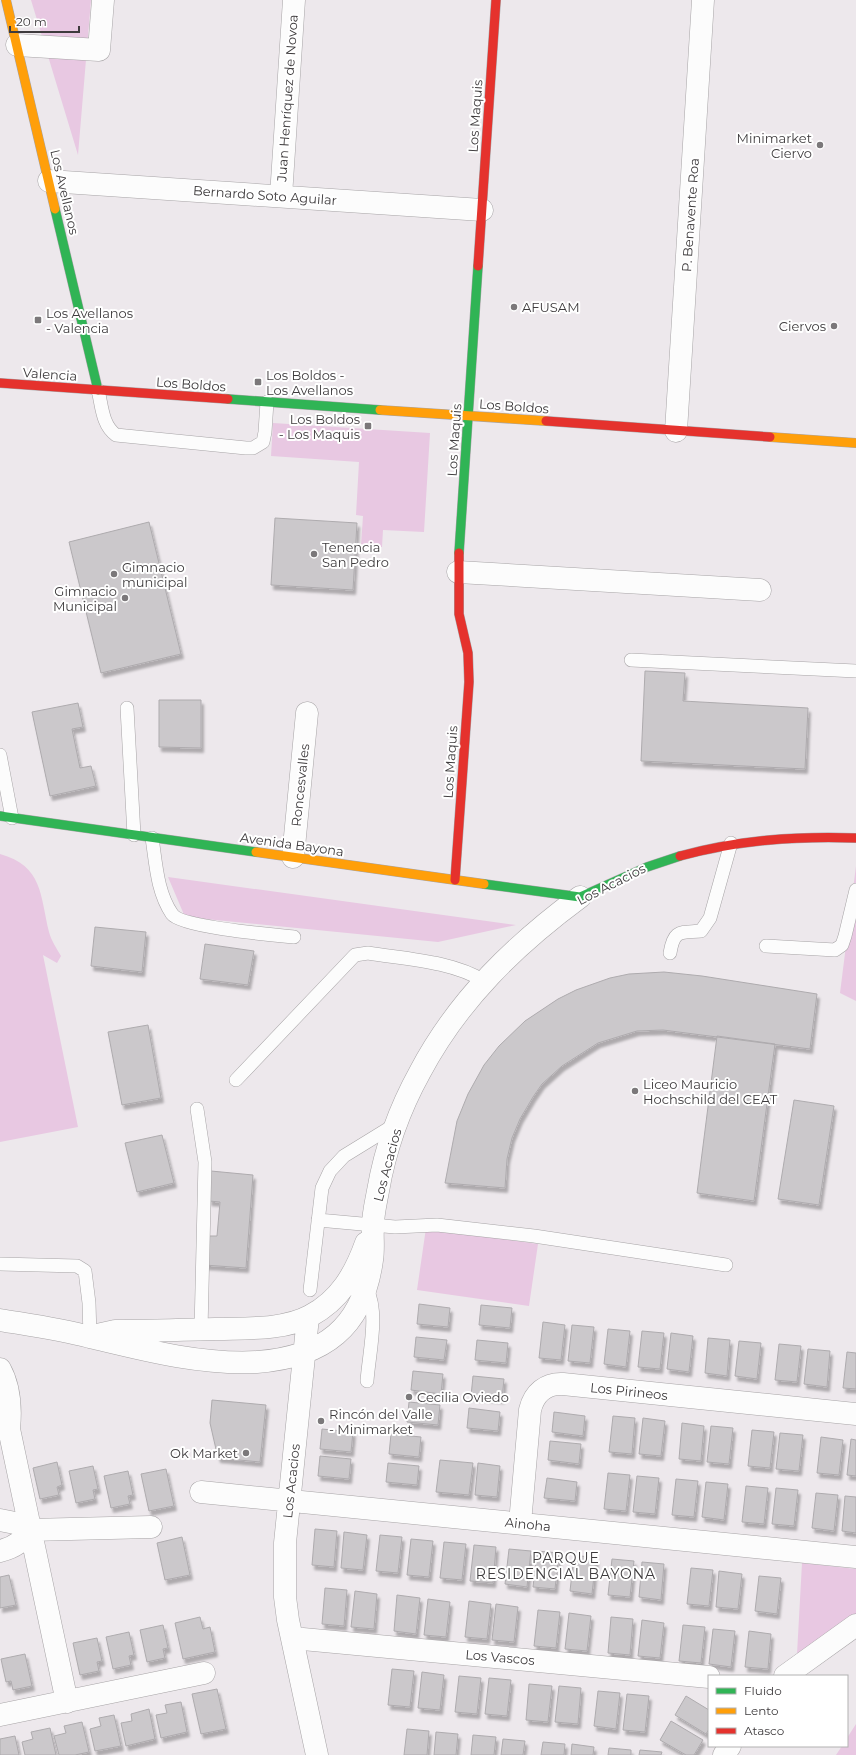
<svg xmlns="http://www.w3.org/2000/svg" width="856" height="1755" viewBox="0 0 856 1755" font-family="Montserrat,sans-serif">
  <defs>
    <filter id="shadow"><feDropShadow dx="2.5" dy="4.5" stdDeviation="1" flood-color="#0004"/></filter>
  </defs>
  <rect width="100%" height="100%" fill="#ede8ec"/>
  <path fill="#e8c8e2" d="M31 0H91L78 155Z
    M273 423 430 433 424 532 383 530 382 547 361 546 363 516 356 515 359 462 271 456Z
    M0 854C43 866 40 895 49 932 51 940 57 949 61 956L57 963 43 955 78 1127 0 1142Z
    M856 866V1001L840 993Z
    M168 877 516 925 438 942 185 917Z
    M426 1228 538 1244 529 1306 417 1290Z
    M802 1563 856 1569V1619L797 1654Z
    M856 1724V1755H836L842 1746H847V1738Z"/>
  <path fill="#cbc8cb" stroke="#aeabae" filter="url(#shadow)" d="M275 518 357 523 353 590 271 585Z
    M149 522 181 654 101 673 69 542Z
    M645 671 685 673 683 701 808 708 805 769 641 761Z
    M159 700H201V748L159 747Z
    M78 703 83 727 72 729 80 768 91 766 96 786 50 796 32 712Z
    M95 927 146 932 142 972 91 966Z
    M205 944 254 951 248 985 200 979Z
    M664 972 702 976 817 994 810 1049 663 1030 637 1031 598 1043 562 1066 542 1084 533 1097 520 1119 512 1138 507 1159 505 1188 445 1183 457 1121 468 1094 484 1065 499 1046 525 1021 558 999 576 990 610 978 629 974Z
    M148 1025 161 1098 122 1105 108 1032Z
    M717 1036 775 1044 754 1201 697 1193Z
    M794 1100 834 1106 819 1205 778 1199Z
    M162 1135 174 1183 137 1192 125 1143Z
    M211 1171 253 1175 246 1268 204 1265 207 1236H217L220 1202 209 1201Z
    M419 1304 450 1308 448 1327 417 1324Z
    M481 1305 512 1308 510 1328 479 1325Z
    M543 1322 565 1325 561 1360 539 1358Z
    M572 1325 594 1327 590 1363 568 1361Z
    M608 1329 630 1331 626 1367 604 1364Z
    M642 1331 664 1333 660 1369 638 1367Z
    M671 1333 693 1336 689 1372 667 1369Z
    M416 1337 447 1340 444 1360 414 1357Z
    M708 1338 730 1340 727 1376 705 1373Z
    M477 1340 508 1343 506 1363 475 1360Z
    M739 1341 761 1343 757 1379 735 1376Z
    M779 1344 801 1346 797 1382 775 1380Z
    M808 1349 830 1351 827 1387 804 1384Z
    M847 1352 856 1353V1389L843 1388Z
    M413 1371 443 1374 441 1394 411 1390Z
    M473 1376 504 1379 502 1399 471 1396Z
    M212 1400 266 1405 260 1462 218 1458 210 1423Z
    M409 1402 440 1405 438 1425 407 1422Z
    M469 1408 500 1412 498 1431 467 1428Z
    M554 1412 585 1416 583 1436 552 1432Z
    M613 1416 635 1418 632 1454 609 1452Z
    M643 1418 665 1421 661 1456 639 1454Z
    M682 1423 704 1426 701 1461 679 1459Z
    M711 1426 733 1428 729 1464 707 1462Z
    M322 1429 353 1432 351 1452 320 1449Z
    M752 1430 774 1432 770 1468 748 1466Z
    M780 1433 803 1435 799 1471 776 1469Z
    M391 1434 421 1437 419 1457 389 1454Z
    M821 1437 843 1440 839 1475 817 1473Z
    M851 1439 856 1440V1476L847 1475Z
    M550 1441 581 1444 579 1464 548 1460Z
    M320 1456 351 1459 349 1479 318 1476Z
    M440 1460 473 1463 469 1495 436 1492Z
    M57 1462 62 1485 57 1487 59 1495 40 1499 33 1468Z
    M388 1463 419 1466 417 1485 386 1482Z
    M478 1463 500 1466 497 1497 475 1495Z
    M93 1466 98 1489 93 1490 95 1499 76 1503 69 1471Z
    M166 1469 174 1506 149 1511 141 1474Z
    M128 1471 133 1495 128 1496 130 1504 111 1508 104 1476Z
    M608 1473 630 1475 626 1511 604 1509Z
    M637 1476 659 1478 655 1514 633 1512Z
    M547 1478 577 1482 575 1501 544 1498Z
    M676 1479 698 1481 694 1517 672 1515Z
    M706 1482 728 1484 724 1520 702 1517Z
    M746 1486 768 1488 764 1524 742 1522Z
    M776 1488 798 1490 794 1526 772 1524Z
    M816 1493 838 1495 834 1531 812 1528Z
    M845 1496 856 1497V1533L842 1531Z
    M315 1529 337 1531 334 1567 312 1565Z
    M344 1532 367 1535 363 1570 341 1568Z
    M380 1535 402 1537 398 1573 376 1571Z
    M182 1537 190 1575 165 1580 157 1543Z
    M411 1539 433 1541 429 1577 407 1575Z
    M444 1542 466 1544 462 1580 440 1578Z
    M474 1545 496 1547 493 1583 470 1581Z
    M509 1549 531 1551 527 1587 505 1584Z
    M537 1551 559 1553 555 1589 533 1587Z
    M574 1555 596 1558 592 1594 570 1591Z
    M612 1559 634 1561 630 1597 608 1595Z
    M642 1562 664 1564 661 1600 639 1597Z
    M691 1568 713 1570 709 1606 687 1604Z
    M719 1571 742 1574 738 1609 716 1607Z
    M9 1575 16 1605 0 1608V1577Z
    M759 1576 781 1578 777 1614 755 1611Z
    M325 1588 347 1590 344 1626 322 1624Z
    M355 1591 377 1594 374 1629 351 1627Z
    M397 1595 420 1598 416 1634 394 1631Z
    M428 1599 450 1602 446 1637 424 1635Z
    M469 1601 491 1604 487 1639 465 1637Z
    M496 1604 518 1607 514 1642 492 1640Z
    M538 1610 560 1612 556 1648 534 1646Z
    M569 1613 591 1616 587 1651 565 1649Z
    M200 1617 203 1629 210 1627 215 1652 183 1659 175 1623Z
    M611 1617 633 1619 630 1655 608 1653Z
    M642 1620 664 1623 660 1658 638 1656Z
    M163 1625 168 1648 163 1649 165 1658 147 1662 140 1630Z
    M683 1625 705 1627 701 1663 679 1661Z
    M713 1629 735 1631 731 1667 709 1664Z
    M749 1631 771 1634 768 1669 745 1667Z
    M129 1632 134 1655 129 1656 131 1665 113 1669 106 1637Z
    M97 1638 102 1661 97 1662 99 1671 80 1675 73 1643Z
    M25 1654 32 1686 13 1690 11 1681 6 1682 1 1659Z
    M392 1669 414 1671 410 1707 388 1705Z
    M422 1672 444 1675 440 1710 418 1708Z
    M459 1676 481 1678 477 1714 455 1712Z
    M489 1678 511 1680 507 1716 485 1714Z
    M529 1684 552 1686 548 1722 526 1720Z
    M559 1686 581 1688 578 1724 555 1722Z
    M217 1689 226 1729 201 1734 192 1694Z
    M598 1691 620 1693 616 1729 594 1726Z
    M627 1694 649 1696 645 1732 623 1730Z
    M686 1696 709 1710V1729L706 1734 675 1715Z
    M181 1702 187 1732 161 1738 156 1715 167 1713 165 1705Z
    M149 1709 155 1739 126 1746 121 1723 132 1721 131 1714Z
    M114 1715 121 1746 95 1751 90 1729 101 1726 99 1718Z
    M671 1721 703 1740 694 1755H686L660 1740Z
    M82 1722 89 1752 75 1755H59L54 1736 66 1733 64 1726Z
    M50 1728 56 1755H25L22 1742 33 1739 31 1732Z
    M407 1729 429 1731 427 1755H404Z
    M436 1732 458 1734 456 1755H434Z
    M473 1735 496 1737 494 1755H471Z
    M15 1736 19 1755H0V1739Z
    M503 1739 525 1741 523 1755H501Z
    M543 1742 565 1744 564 1755H541Z
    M572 1744 594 1747 593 1755H571Z
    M609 1748 631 1750V1755H608Z
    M640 1750 662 1752 661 1755H639Z"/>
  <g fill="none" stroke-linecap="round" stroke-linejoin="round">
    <g stroke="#a7a4a6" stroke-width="14">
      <path id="lane" d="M98 390C102 406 102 425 116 435L246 448H253L263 442 265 432 267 402
        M631 660 856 671
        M127 708 134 835
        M0 755 12 818
        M152 838C156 864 157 892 172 914 181 927 274 935 294 937
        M766 946 835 950 842 945 845 936 856 890
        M670 953C674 929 680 933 701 931L710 918 731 843
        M236 1080 355 955 368 953C405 959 452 961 484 981
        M197 1109 205 1162 201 1330
        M318 1220 395 1227 437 1225 534 1236 726 1265
        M0 1264 77 1266 85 1271 89 1303 90 1337
        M367 1289C379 1314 369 1353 367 1381
        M310 1290 322 1188 330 1171 344 1156 396 1124"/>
    </g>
    <g stroke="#a7a4a6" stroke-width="23">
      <path id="street" d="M17 45 99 50 103 0
        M49 181 482 210
        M281 196 294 0
        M676 431 703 0
        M458 572 760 590
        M293 857 307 713
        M308 1317 285 1543V1597L288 1620 317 1755
        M0 1320C30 1325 60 1329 90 1337 144 1350 201 1365 257 1362 324 1357 363 1327 372 1260 374 1248 372 1237 373 1225 373 1214 376 1202 378 1191 385 1150 400 1108 420 1072 458 1000 515 945 580 897
        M97 1335 115 1331C149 1331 183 1330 218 1329 247 1328 284 1330 310 1316 340 1300 355 1274 366 1243
        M0 1369C10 1387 11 1409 9 1429L67 1702
        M201 1492 856 1557
        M0 1520 15 1523 30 1530 151 1527
        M520 1523 530 1410C534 1393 546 1383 563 1384L856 1414
        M0 1551C13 1548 23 1542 30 1530
        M292 1638 709 1677
        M785 1676 856 1625
        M0 1715 204 1673
        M724 1755 730 1746"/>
    </g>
    <g stroke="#a7a4a6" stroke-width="10">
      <path id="fast" d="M55 209 98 390
        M228 399 380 410
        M459 553 478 266
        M0 816 256 852
        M484 884 580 897 647 867 680 856"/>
    </g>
    <g stroke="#a7a4a6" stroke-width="10">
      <path id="slow" d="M6 0 55 209
        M380 410 546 421
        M770 437 856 443
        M256 852 484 884"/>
    </g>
    <g stroke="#a7a4a6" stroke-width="10">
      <path id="jam" d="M478 266 496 0
        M0 383 228 399
        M546 421 770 437
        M680 856C740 840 794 836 856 838
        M455 880 469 682 468 653 459 614V553"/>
    </g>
    <use href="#lane" stroke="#fcfcfc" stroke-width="13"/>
    <use href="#street" stroke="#fcfcfc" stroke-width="22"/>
    <use href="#fast" stroke="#30b455" stroke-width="9"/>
    <use href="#slow" stroke="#ff9f0a" stroke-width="9"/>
    <use href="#jam" stroke="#e5322d" stroke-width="9"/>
  </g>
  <g fill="#7b787a" stroke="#fff" stroke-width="1.5">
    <circle cx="820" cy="145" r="4"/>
    <circle cx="514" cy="307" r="4"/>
    <rect x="34" y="316" width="8" height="8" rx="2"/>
    <circle cx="834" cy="326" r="4"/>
    <rect x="254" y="378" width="8" height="8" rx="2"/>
    <rect x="364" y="422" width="8" height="8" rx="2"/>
    <circle cx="314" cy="554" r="4"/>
    <circle cx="114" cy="574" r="4"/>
    <circle cx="125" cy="598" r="4"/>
    <circle cx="635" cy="1091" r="4"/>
    <circle cx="409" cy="1397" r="4"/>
    <circle cx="321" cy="1421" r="4"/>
    <circle cx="246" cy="1453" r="4"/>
  </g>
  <g text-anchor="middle" stroke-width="4" stroke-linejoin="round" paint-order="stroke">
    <g font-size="13" fill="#3e3b3d" stroke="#fff">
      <text transform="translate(287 98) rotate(-86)" y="5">Juan Henríquez de Novoa</text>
      <text transform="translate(475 116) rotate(-86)" y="5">Los Maquis</text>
      <text transform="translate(65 192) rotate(77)" y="5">Los Avellanos</text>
      <text transform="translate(265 195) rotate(4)" y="5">Bernardo Soto Aguilar</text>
      <text transform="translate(690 215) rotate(-86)" y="5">P. Benavente Roa</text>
      <text transform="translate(50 374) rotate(4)" y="5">Valencia</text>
      <text transform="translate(191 384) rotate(4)" y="5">Los Boldos</text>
      <text transform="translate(514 406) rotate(4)" y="5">Los Boldos</text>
      <text transform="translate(454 440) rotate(-86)" y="5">Los Maquis</text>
      <text transform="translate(450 762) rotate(-86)" y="5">Los Maquis</text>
      <text transform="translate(300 785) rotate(-84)" y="5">Roncesvalles</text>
      <text transform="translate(292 844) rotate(8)" y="5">Avenida Bayona</text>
      <text transform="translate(611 884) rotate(-27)" y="5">Los Acacios</text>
      <text transform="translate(387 1165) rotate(-75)" y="5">Los Acacios</text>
      <text transform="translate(629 1391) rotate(6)" y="5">Los Pirineos</text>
      <text transform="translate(291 1481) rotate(-84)" y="5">Los Acacios</text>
      <text transform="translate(528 1524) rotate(6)" y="5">Ainoha</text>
      <text transform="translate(500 1657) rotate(5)" y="5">Los Vascos</text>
    </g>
    <g font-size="13" fill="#3e3b3d" stroke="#fff" text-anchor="start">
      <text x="812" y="143" text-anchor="end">Minimarket<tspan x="812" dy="15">Ciervo</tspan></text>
      <text x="522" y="312">AFUSAM</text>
      <text x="46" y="318">Los Avellanos<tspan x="46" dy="15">- Valencia</tspan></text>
      <text x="826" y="331" text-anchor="end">Ciervos</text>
      <text x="266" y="380">Los Boldos -<tspan x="266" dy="15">Los Avellanos</tspan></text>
      <text x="360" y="424" text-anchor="end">Los Boldos<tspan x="360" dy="15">- Los Maquis</tspan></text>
      <text x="322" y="552">Tenencia<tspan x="322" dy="15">San Pedro</tspan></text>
      <text x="122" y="572">Gimnacio<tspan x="122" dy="15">municipal</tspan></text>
      <text x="117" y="596" text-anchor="end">Gimnacio<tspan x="117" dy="15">Municipal</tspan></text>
      <text x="643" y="1089">Liceo Mauricio<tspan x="643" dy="15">Hochschild del CEAT</tspan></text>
      <text x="417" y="1402">Cecilia Oviedo</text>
      <text x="329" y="1419">Rincón del Valle<tspan x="329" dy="15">- Minimarket</tspan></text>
      <text x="238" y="1458" text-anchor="end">Ok Market</text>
    </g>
    <g font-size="14" letter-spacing="1" fill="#3e3b3d" stroke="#fff">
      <text x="566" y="1563">PARQUE<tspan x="566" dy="16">RESIDENCIAL BAYONA</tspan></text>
    </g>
  </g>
  <rect x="708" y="1675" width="140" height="72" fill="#ffffff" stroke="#b2b1b1"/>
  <rect x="716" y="1688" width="20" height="6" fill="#30b455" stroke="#b2b1b1"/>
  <text x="744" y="1695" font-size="12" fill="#3e3b3d">Fluido</text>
  <rect x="716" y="1708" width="20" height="6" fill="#ff9f0a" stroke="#b2b1b1"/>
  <text x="744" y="1715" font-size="12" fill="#3e3b3d">Lento</text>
  <rect x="716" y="1728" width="20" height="6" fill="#e5322d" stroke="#b2b1b1"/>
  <text x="744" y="1735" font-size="12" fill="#3e3b3d">Atasco</text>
  <path d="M10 26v6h69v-6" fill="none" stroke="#3e3b3d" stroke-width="2"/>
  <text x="16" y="26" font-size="12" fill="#3e3b3d" stroke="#ffffff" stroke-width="3" paint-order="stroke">20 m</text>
</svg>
